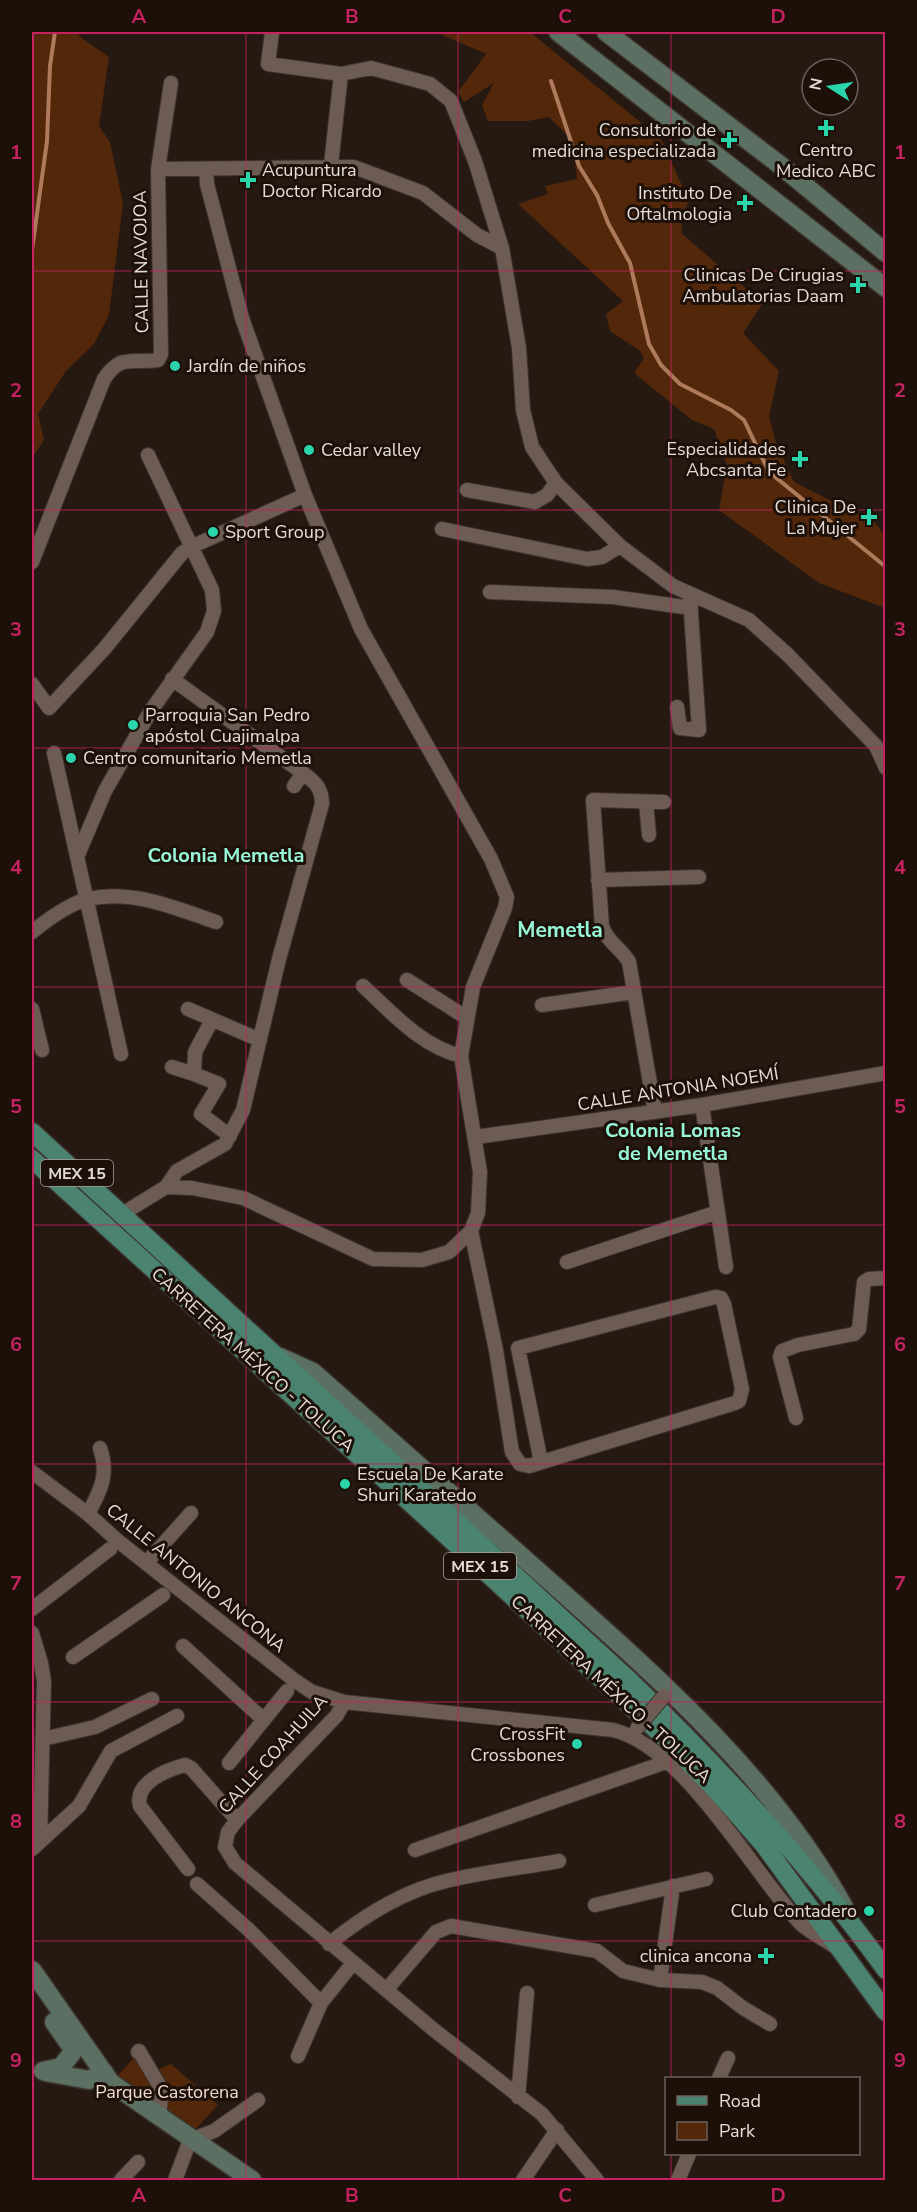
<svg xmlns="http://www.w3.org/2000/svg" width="917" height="2212" viewBox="0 0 917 2212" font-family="'Nunito Sans',sans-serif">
  <rect width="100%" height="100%" fill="#251912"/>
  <path fill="#52270a" d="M32 32H78L80 37 109 57 99 126 110 142 123 203 109 315 94 344 66 371 38 414 44 440 32 458Z
    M435 32H530L661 139 689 201 681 218 682 234 763 303 743 333 779 371 769 416 775 440 794 482 875 523 885 536V608L819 583 719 510 727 465 714 429 692 420 634 373 644 358 640 351 610 331 606 314 623 301 518 204 548 194 545 186 577 179 573 141 549 117 528 121H488L482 105 494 83 464 102 458 92 486 54Z
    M138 2053 153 2072 171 2064 218 2105 189 2136 111 2083Z"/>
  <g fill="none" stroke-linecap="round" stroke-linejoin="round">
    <path stroke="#ad7b5c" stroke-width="4" d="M551 81 579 166 597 195 608 223 630 263 649 344 661 365 680 384 731 410 744 420 769 472 886 567
      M32 250 47 141 50 66 55 32"/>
    <g stroke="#3d3430" stroke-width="16">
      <path id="street" d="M272 32 268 64 341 74 371 68 430 84 451 101 475 161 502 248 519 348 523 410 532 447 556 483 620 546 673 586 749 620 788 655 876 746 886 768
        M331 165 341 74
        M158 169 354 167 423 193 477 235 502 248
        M467 490 535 502 547 495 556 483
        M442 529 587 559 602 557 620 546
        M32 562 104 379C121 353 132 364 158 360L161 354 158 169 171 83
        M490 592 613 597 691 608
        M32 684 49 708 105 648 182 553 191 547 305 495
        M677 707 680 728 699 730 690 598
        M54 753 121 1054
        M294 786 303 773
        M646 802 649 835
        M77 857 105 791 150 712 207 632 214 611 212 590 148 455
        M598 880 699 877
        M32 932C47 920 70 903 88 899 132 889 175 908 216 922
        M407 980 467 1018
        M363 986C392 1013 421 1046 461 1056
        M542 1005 634 992
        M32 1009 42 1050
        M188 1009 260 1040
        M212 1020 195 1052 194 1074 219 1084 201 1114 230 1136
        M172 1067 194 1074
        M702 1105 726 1267
        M655 1112 629 962C621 948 607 942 602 926L593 800 664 802
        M476 1137 702 1105 886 1073
        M166 1187 177 1171 225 1144 243 1110 279 959 322 804C322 788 315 782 303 773L172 679
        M122 1214 166 1187 192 1188 243 1198 373 1259 422 1260 449 1252 471 1231 478 1213 480 1172 461 1056 473 987 505 908 507 897 491 859 361 629 305 495 242 318 207 184 206 169
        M471 1231 496 1350 512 1452 520 1464 529 1466 735 1403 739 1401 742 1389 724 1304 721 1298 715 1297 518 1348 541 1462
        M567 1262 718 1212
        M796 1418 780 1357 782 1351 798 1345 854 1334 859 1329 864 1282 869 1279 886 1278
        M32 1472 88 1514 118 1541 294 1680 312 1692 344 1702
        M88 1514C101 1490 109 1474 100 1448
        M147 1562 191 1513
        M32 1609 110 1549
        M32 1633 41 1663 44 1681 40 1841
        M183 1646 264 1720
        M73 1657 163 1595
        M43 1739 95 1727 152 1699
        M229 1763 287 1691
        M32 1849 79 1806 111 1751 177 1716
        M415 1850 666 1762
        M188 1869 140 1806C134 1783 166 1770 185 1765L191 1768 237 1820
        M197 1884 249 1930 321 2003
        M595 1905 706 1879
        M329 1944C362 1917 404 1891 446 1881 483 1872 521 1868 559 1861
        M660 1980 673 1886
        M387 1989 436 1932 451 1926 597 1951 623 1971 660 1980 702 1982 717 1988 743 2008 770 2024
        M138 2052 139 2051 162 2090 159 2118
        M298 2056 321 2003 353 1963
        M719 2078 728 2058
        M518 2097 527 1993
        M121 2180 138 2162
        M175 2180 190 2140 214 2131 258 2100
        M523 2180 557 2130
        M597 2180 542 2114 434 2030 235 1863 225 1847 228 1832 237 1820 337 1715 344 1702 613 1730C684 1747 751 1870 800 1923 809 1932 824 1939 834 1946
        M678 2180 689 2154"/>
    </g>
    <g stroke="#3d3430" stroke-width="21">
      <path id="secondary" d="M558 32 886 288
        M606 32 780 165 886 253
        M280 1357 313 1372C393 1443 474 1514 554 1585 662 1681 774 1780 844 1907
        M32 1970 111 2083 252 2180
        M43 2071 61 2067 72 2053V2048L54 2022
        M45 2072 89 2080 104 2072"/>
    </g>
    <g stroke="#3d3430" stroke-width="21">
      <path id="primary" d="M32 1132 631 1682C724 1772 810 1865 886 1970
        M32 1159 459 1547 665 1738 716 1790 764 1845 886 2012"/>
    </g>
    <use href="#street" stroke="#6c5c54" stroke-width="14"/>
    <use href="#secondary" stroke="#5b7062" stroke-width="18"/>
    <use href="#primary" stroke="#4a8470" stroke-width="18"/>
    <g stroke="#3d3430" stroke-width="16" stroke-linecap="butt">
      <path id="street-bridge" d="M637 1728 664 1696"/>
    </g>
    <use href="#street-bridge" stroke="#6c5c54" stroke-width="14"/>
  </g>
  <path fill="none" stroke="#c42261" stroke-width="1.5" stroke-opacity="0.55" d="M246 32V2180M458 32V2180M671 32V2078M32 271H886M32 510H886M32 748H886M32 987H886M32 1225H886M32 1464H886M32 1702H886M32 1941H886M671 2154V2180"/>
  <g fill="#2bd5ac" stroke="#1c1009" stroke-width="2">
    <path d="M823 119h6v6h6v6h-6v6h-6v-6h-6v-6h6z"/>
    <path d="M726 131h6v6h6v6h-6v6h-6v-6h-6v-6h6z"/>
    <path d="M245 171h6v6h6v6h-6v6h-6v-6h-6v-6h6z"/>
    <path d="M742 194h6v6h6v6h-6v6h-6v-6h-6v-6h6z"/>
    <path d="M855 276h6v6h6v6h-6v6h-6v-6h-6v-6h6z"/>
    <circle cx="175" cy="366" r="6"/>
    <circle cx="309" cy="450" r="6"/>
    <path d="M797 450h6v6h6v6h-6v6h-6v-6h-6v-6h6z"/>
    <path d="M866 508h6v6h6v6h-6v6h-6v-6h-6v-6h6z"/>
    <circle cx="213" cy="532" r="6"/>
    <circle cx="133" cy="725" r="6"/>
    <circle cx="71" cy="758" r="6"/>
    <circle cx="345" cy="1484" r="6"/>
    <circle cx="577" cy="1744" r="6"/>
    <circle cx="869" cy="1911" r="6"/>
    <path d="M763 1947h6v6h6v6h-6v6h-6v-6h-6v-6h6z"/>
  </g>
  <g text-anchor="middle" stroke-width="6" stroke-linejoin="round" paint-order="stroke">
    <g fill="#1c1009" stroke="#a99f99" stroke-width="1.5">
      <rect x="41" y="1160" width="72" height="26" rx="4.5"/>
      <rect x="444" y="1553" width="72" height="26" rx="4.5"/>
    </g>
    <g font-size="16" font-weight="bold" fill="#e5dcd7">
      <text x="77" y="1179">MEX 15</text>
      <text x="480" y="1572">MEX 15</text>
    </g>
    <g font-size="18" fill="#e5dcd7" stroke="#1c1009" text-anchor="end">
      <text x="716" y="136">Consultorio de<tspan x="716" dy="21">medicina especializada</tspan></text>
      <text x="826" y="156" text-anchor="middle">Centro<tspan x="826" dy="21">Medico ABC</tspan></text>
      <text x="262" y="176" text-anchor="start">Acupuntura<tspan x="262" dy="21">Doctor Ricardo</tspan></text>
      <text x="732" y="199">Instituto De<tspan x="732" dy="21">Oftalmologia</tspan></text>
      <text x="844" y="281">Clinicas De Cirugias<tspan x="844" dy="21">Ambulatorias Daam</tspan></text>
      <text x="187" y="372" text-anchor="start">Jardín de niños</text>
      <text x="786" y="455">Especialidades<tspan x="786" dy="21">Abcsanta Fe</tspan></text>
      <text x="321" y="456" text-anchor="start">Cedar valley</text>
      <text x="856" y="513">Clinica De<tspan x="856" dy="21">La Mujer</tspan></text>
      <text x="225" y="538" text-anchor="start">Sport Group</text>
      <text x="145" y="721" text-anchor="start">Parroquia San Pedro<tspan x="145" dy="21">apóstol Cuajimalpa</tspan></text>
      <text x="83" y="764" text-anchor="start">Centro comunitario Memetla</text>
      <text x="357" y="1480" text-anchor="start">Escuela De Karate<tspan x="357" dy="21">Shuri Karatedo</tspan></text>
      <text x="565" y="1740">CrossFit<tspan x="565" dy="21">Crossbones</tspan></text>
      <text x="857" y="1917">Club Contadero</text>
      <text x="752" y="1962">clinica ancona</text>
    </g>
    <g font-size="18" fill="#e5dcd7" stroke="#1c1009">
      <text transform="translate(141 262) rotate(-91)" y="6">CALLE NAVOJOA</text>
      <text transform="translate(678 1089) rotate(-9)" y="6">CALLE ANTONIA NOEMÍ</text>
      <text transform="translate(253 1360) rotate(42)" y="6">CARRETERA MÉXICO - TOLUCA</text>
      <text transform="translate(196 1578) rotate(39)" y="6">CALLE ANTONIO ANCONA</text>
      <text transform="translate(611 1689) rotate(43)" y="6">CARRETERA MÉXICO - TOLUCA</text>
      <text transform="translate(273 1754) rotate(-48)" y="6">CALLE COAHUILA</text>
    </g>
    <g font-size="18" fill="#f0dcd1" stroke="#1c1009">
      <text x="167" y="2098">Parque Castorena</text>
    </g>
    <g font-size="20" font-weight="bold" fill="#98f6d8" stroke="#1c1009">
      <text x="226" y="862">Colonia Memetla</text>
      <text x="673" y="1137">Colonia Lomas<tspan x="673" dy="23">de Memetla</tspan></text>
    </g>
    <g font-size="21" font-weight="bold" fill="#98f6d8" stroke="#1c1009">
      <text x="560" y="937">Memetla</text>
    </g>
  </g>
  <rect width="917" height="2212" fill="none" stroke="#1c1009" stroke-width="66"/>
  <rect x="665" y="2077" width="195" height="78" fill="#1c1009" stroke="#6c625b" stroke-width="1.5"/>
  <rect x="677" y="2096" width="30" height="9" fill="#4a8470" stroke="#6c625b" stroke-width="1.5"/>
  <text x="719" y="2107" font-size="18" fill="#e5dcd7">Road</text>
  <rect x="677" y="2122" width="30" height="18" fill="#52270a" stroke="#6c625b" stroke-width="1.5"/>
  <text x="719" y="2137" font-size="18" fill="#e5dcd7">Park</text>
  <g transform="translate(830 87) rotate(282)"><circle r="28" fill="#1c1009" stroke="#6c625b" stroke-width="1.5"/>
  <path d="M0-4.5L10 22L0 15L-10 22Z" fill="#2bd5ac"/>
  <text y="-9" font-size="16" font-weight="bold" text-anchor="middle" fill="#e5dcd7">N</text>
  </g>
  <rect x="33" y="33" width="851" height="2146" fill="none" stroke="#c42261" stroke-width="2"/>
  <g font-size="20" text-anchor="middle" font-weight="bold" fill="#c42261">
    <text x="139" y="23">A</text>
    <text x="352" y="23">B</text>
    <text x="565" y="23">C</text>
    <text x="778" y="23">D</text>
    <text x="16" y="159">1</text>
    <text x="900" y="159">1</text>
    <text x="16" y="397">2</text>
    <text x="900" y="397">2</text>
    <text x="16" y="636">3</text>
    <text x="900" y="636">3</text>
    <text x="16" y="874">4</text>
    <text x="900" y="874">4</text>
    <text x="16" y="1113">5</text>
    <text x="900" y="1113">5</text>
    <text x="16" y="1351">6</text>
    <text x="900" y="1351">6</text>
    <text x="16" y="1590">7</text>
    <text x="900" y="1590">7</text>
    <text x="16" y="1828">8</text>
    <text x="900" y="1828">8</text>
    <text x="16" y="2067">9</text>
    <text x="900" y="2067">9</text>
    <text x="139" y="2202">A</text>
    <text x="352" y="2202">B</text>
    <text x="565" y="2202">C</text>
    <text x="778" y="2202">D</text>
  </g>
</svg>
